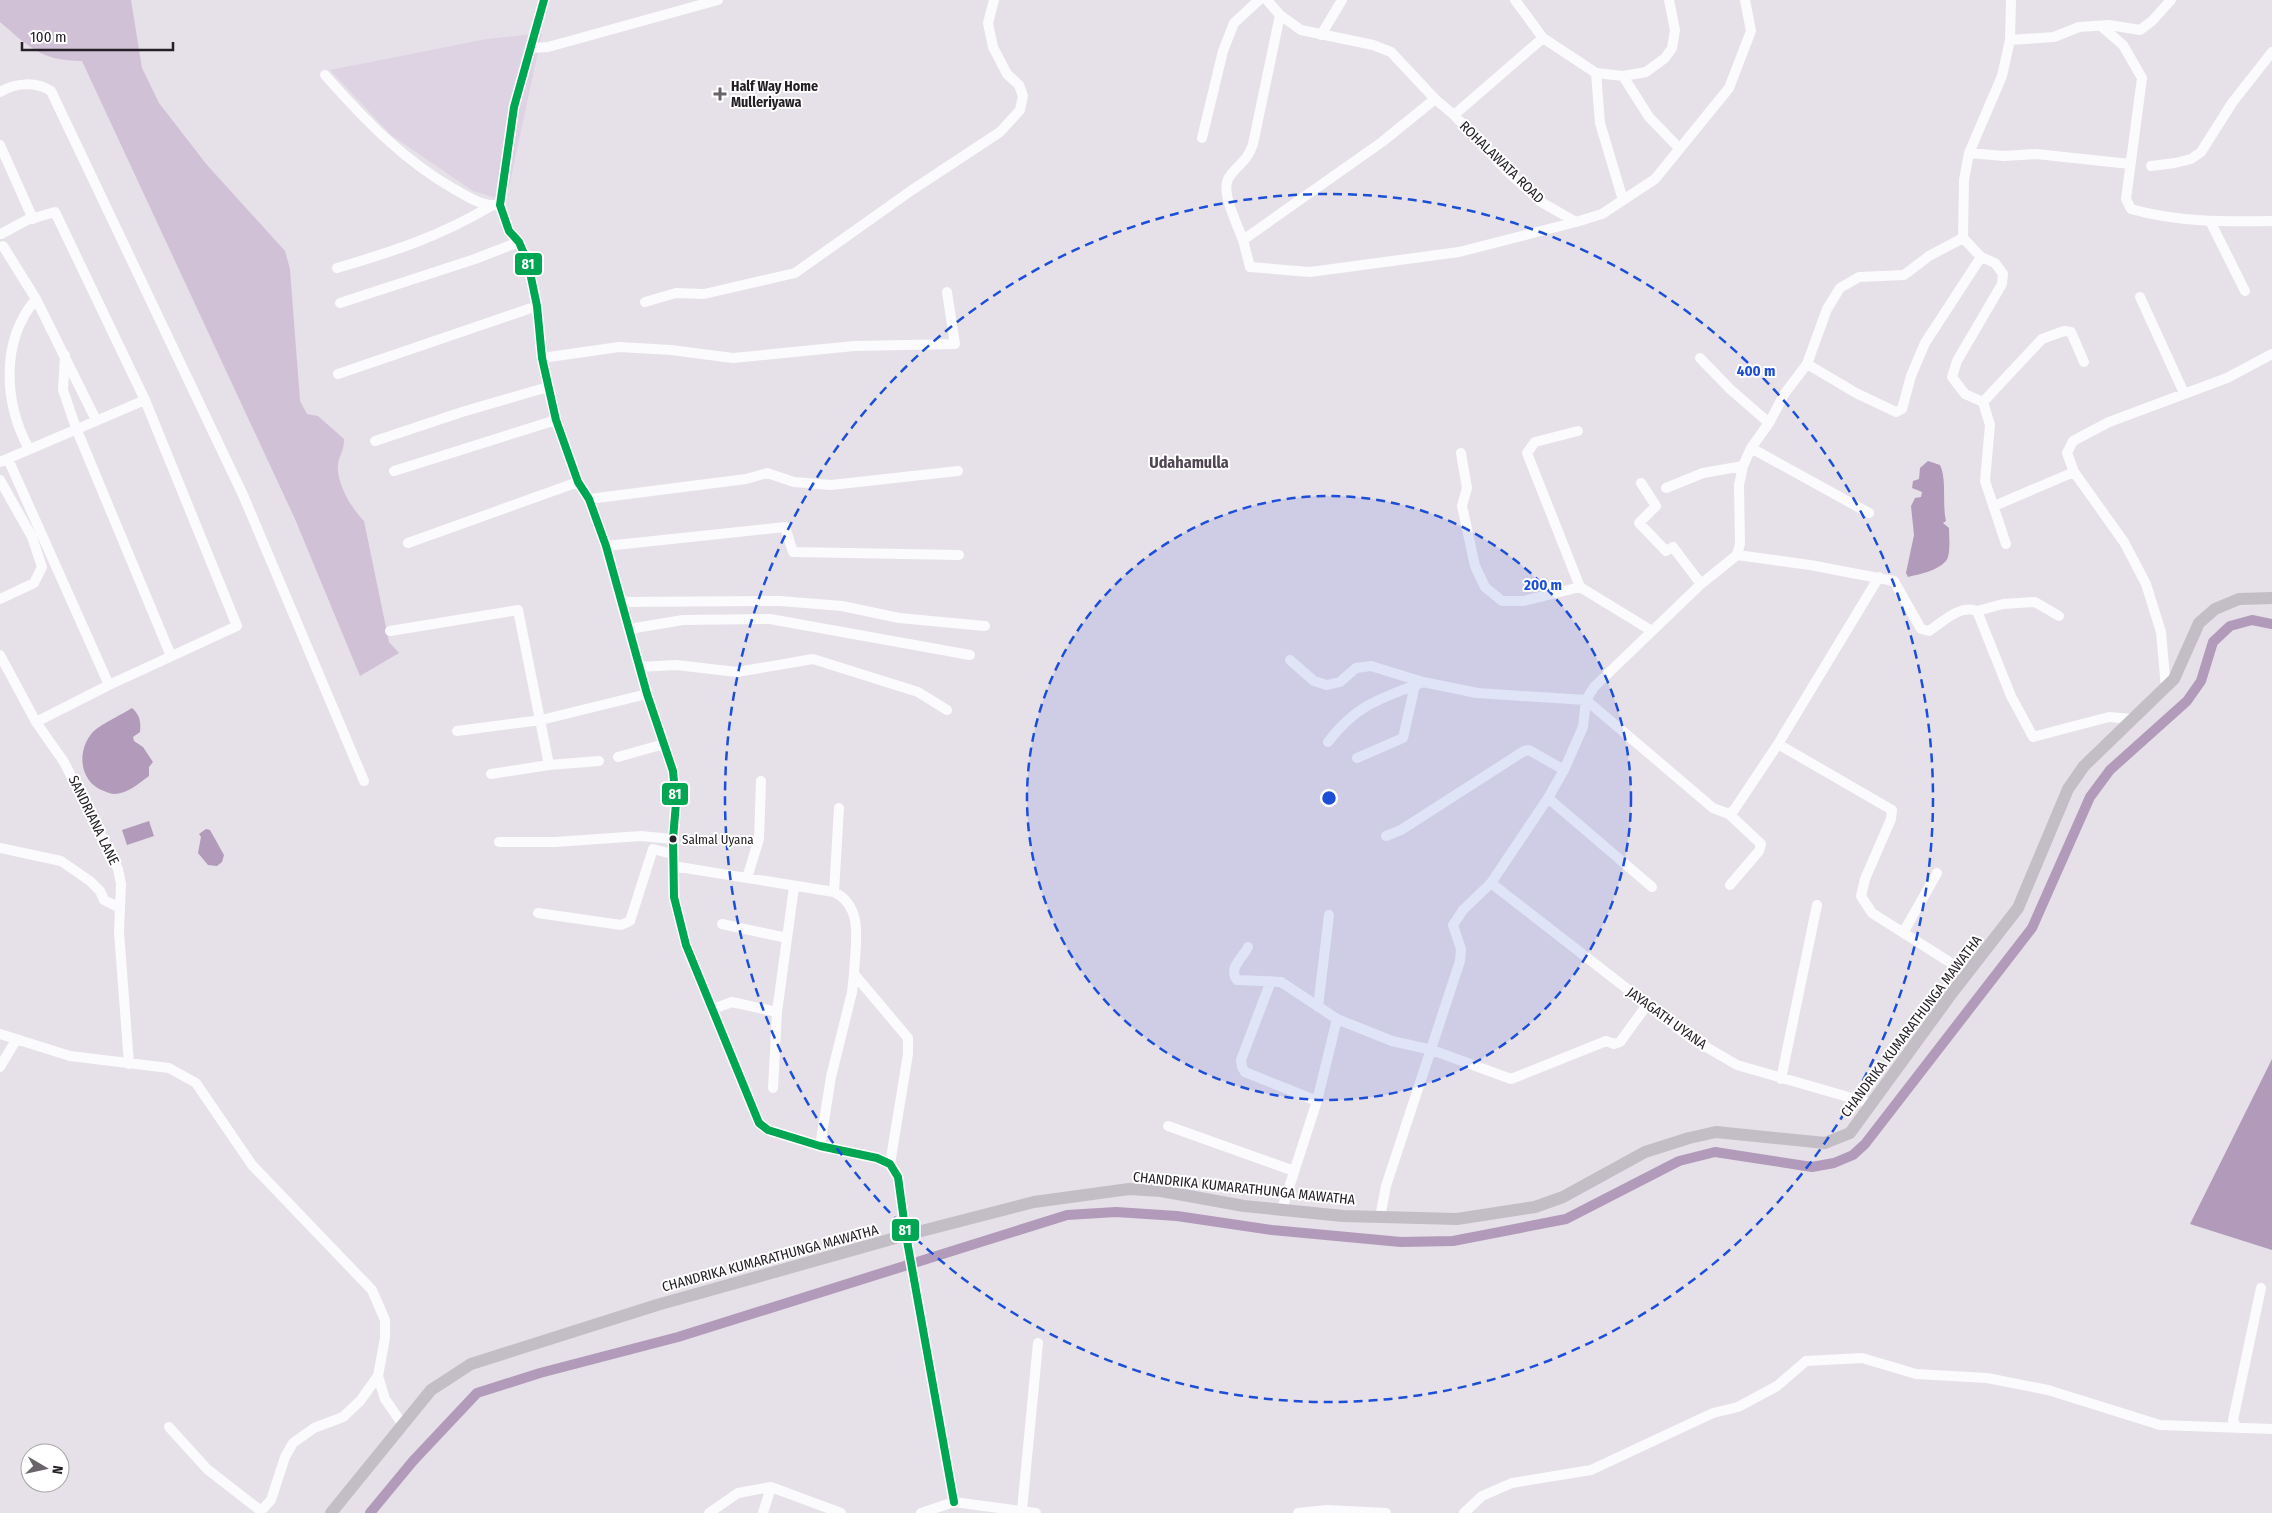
<svg xmlns="http://www.w3.org/2000/svg" width="2272" height="1513" viewBox="0 0 2272 1513" font-family="'Fira Sans Condensed',sans-serif">
  <rect width="100%" height="100%" fill="#e6e0e8"/>
  <path fill="#ded3e2" d="M542 33 506 201 473 191 391 135 330 70 487 39Z"/>
  <path fill="#d1c1d6" d="M0 0H131L142 68 159 103 207 165 285 251 290 269 300 401 307 414 318 416 344 439C344 452 339 455 338 465 336 483 352 509 364 521L389 642 399 653 360 676 295 519 82 61C42 61 29 47 0 22Z"/>
  <path fill="#b29aba" d="M1928 461 1940 465C1947 479 1942 504 1946 521L1943 523 1949 528C1949 536 1951 555 1946 561 1937 571 1920 574 1908 577L1906 573 1914 535 1911 506 1915 498 1921 497 1922 492 1912 488 1913 481 1919 479 1920 468Z
    M132 708C140 715 141 722 140 732L133 737 134 741 143 747 153 762 149 767V776C138 784 128 793 115 794 111 794 107 792 104 791 80 783 76 752 92 733 99 725 121 715 132 708Z
    M149 821 154 836 127 845 122 830Z
    M206 829 210 830 224 855 222 862 217 866 208 865 198 853 201 837 199 834Z
    M2272 1059V1250L2190 1224Z"/>
  <g fill="none" stroke-linecap="round" stroke-linejoin="round">
    <path stroke="#b29aba" stroke-width="10" d="M370 1513 413 1461 477 1393 540 1373 678 1337 1067 1215 1116 1212 1177 1216 1272 1230 1401 1242 1453 1241 1566 1219 1679 1161 1715 1152 1812 1167 1834 1163 1853 1155 1865 1144 2032 928 2090 797 2110 770 2187 701 2201 681 2213 642 2230 626 2252 620 2272 624"/>
    <path stroke="#fbfafc" stroke-width="10" d="M544 0 514 107 500 205 509 231 519 242 528 263 537 306 542 358 556 420 578 482 589 499 606 546 647 694 673 771 676 803 673 839 674 897 686 945 759 1123 768 1130 820 1146 877 1158 890 1164 898 1177 906 1235 954 1502
      M1267 0 1280 15 1301 30 1373 45 1391 52 1435 99 1382 142 1243 240 1250 267 1310 272 1459 252 1576 222
      M1515 0 1543 38 1596 73 1623 76 1646 72 1665 58 1672 48 1675 30 1669 0
      M2102 27 2123 45 2142 78 2126 199 2131 209C2176 222 2225 222 2272 221
      M1321 35 1342 0
      M1543 38 1454 115 1507 171 1541 202 1576 222 1602 214 1655 179 1729 88 1751 31 1745 0
      M2010 40 2054 37 2079 27 2109 25 2140 30 2152 21 2171 0
      M532 48 548 47 718 0
      M1596 73 1600 123 1623 200
      M325 75C364 119 403 160 454 189 469 197 482 207 500 205
      M1623 76 1649 117 1679 148
      M0 92C15 83 35 81 51 91L243 495 364 781
      M1435 99 1454 115
      M1202 138 1223 51 1234 23 1259 0
      M0 145 33 219
      M1969 153 2004 156 2036 154 2130 164
      M2151 166 2175 163 2191 159 2201 152 2232 103 2272 52
      M2210 221 2245 291
      M1 234 27 220 55 212 145 400 237 626 109 685 36 722
      M1963 238 1981 257
      M1243 240C1238 226 1221 193 1228 179 1236 165 1247 163 1253 144L1280 15
      M3 246 36 299 96 420
      M337 268C392 252 441 236 491 206
      M2140 297 2184 393
      M645 302 676 293 704 294 795 273 912 190 1000 132 1020 110 1023 96 1019 85 1007 74 993 47 988 23 994 0
      M340 303 475 259 519 242
      M65 355 63 390 76 428 171 656
      M542 358 619 347 671 350 733 358 854 346 955 344 947 292
      M1700 358 1730 389 1769 423
      M1807 364 1856 393 1896 412 1902 409 1911 376 1925 343 1981 257 1995 263 2003 274 2002 284 1957 361 1952 377 1965 394 1983 402 1990 425 1985 481 2006 544
      M338 374 537 306
      M1983 402 2042 339 2064 331 2071 332 2084 362
      M1578 431 1535 442 1527 453 1580 587 1652 631
      M375 441 462 412 548 387
      M1751 448 1869 513
      M29 449C4 403 0 341 36 299
      M1461 453 1467 488 1462 506 1475 566 1485 587 1502 601H1524L1580 587
      M8 459 109 685
      M0 462 145 400
      M394 471 556 420
      M0 480 32 537 42 567 34 583 0 599
      M1641 483 1656 506 1639 523 1666 551 1673 547 1701 584
      M1666 488 1703 473 1743 466
      M589 499 746 479 767 473 794 482 831 485 958 471
      M1994 506 2074 472
      M408 543 578 482
      M606 546 785 527 793 552 959 555
      M1737 555 1810 565 1894 581 1921 629 1929 631C1943 622 1960 604 1977 611L2011 696 2033 737 2109 717 2133 719
      M622 602 780 601 842 606 899 618 985 626
      M1977 611 2003 604 2035 602 2059 616
      M629 629 683 620 770 619 970 655
      M390 631 518 610 549 765 491 774
      M0 655 36 722 64 762 118 869 121 884 119 932 129 1064
      M1290 660 1314 681 1327 685 1340 682 1356 668 1371 666 1423 682 1477 693 1586 700 1713 808 1729 814 1734 810 1778 744 1879 577
      M639 667 676 665 737 672 813 659 918 692 947 710
      M2166 688 2161 632 2146 584 2124 542 2074 472 2067 453 2073 441 2109 422 2227 378 2272 354
      M457 731 541 720 647 694
      M1328 742C1357 704 1380 699 1423 682
      M1778 744 1892 810 1891 819 1865 879 1861 896 1872 913 1967 973
      M618 757 664 744
      M1357 758 1403 738 1415 685
      M549 765 599 761
      M1548 798 1652 887
      M1729 814 1761 844 1759 851 1730 885
      M1386 836 1401 830 1524 751 1529 750 1564 770
      M499 842H555L641 836 673 839
      M0 848 61 861 90 881 100 891 104 900 120 908
      M673 866 834 892C865 907 855 945 854 974L908 1038V1054L890 1164
      M747 878 759 839 761 781
      M1491 883 1689 1037 1737 1065 1869 1103
      M834 892 839 808
      M538 913 621 925 630 921 653 849 672 854
      M722 924 787 938
      M1903 933 1937 873
      M1248 947C1242 959 1228 968 1237 980L1281 982 1337 1019
      M1271 981 1241 1060 1242 1067 1245 1072 1317 1101
      M1318 1007 1329 915
      M713 1009 732 1002 777 1012
      M0 1034 70 1056 169 1068 196 1083 252 1165 372 1290 385 1320V1338L378 1376 360 1401 343 1417 314 1428 293 1443 285 1457 271 1500 261 1511 207 1469 169 1427
      M0 1067 16 1040
      M1781 1079 1817 905
      M773 1088 777 1012 794 887
      M1168 1126 1294 1171
      M820 1146 831 1077 852 992 854 974
      M1282 1209 1317 1101 1337 1019 1392 1041 1432 1050 1511 1079 1606 1041 1614 1044 1620 1042 1647 1005
      M1380 1217 1386 1186 1460 961 1461 949 1453 925 1463 910 1491 883 1548 798 1564 770 1583 727 1586 700 1594 687 1701 584 1737 555 1740 544 1739 485 1743 466 1751 448 1769 423 1785 393 1807 364 1827 309 1840 288 1859 277 1904 275 1929 256 1963 238 1964 180 1969 153 2002 76 2010 40 2011 0
      M378 1376 385 1399 403 1425
      M2236 1427 2233 1420 2261 1288
      M1022 1510 1038 1343
      M709 1513 738 1493 771 1487
      M763 1513 771 1487 841 1513
      M921 1513 954 1502 1036 1513
      M1298 1513 1327 1510 1386 1513
      M1464 1513 1482 1496 1512 1483 1591 1470 1713 1413 1738 1407 1777 1386 1806 1361 1862 1358 1916 1374 1987 1378 2048 1390 2160 1425 2272 1429"/>
    <path stroke="#c3bec5" stroke-width="12" d="M331 1513 431 1390 471 1364 657 1305 906 1235 1034 1202 1129 1189 1161 1191 1244 1206 1343 1216 1457 1219 1535 1207 1563 1197 1645 1152 1689 1138 1716 1132 1825 1143 1850 1133 1952 993 2018 908 2068 789 2084 766 2174 679 2199 623 2215 609 2239 599 2272 598"/>
    <g stroke="#fff" stroke-width="11">
      <path id="bus-1" d="M544 0 514 107 500 205 509 231 519 242 528 263 537 306 542 358 556 420 578 482 589 499 606 546 647 694 673 771 676 803 673 839 674 897 686 945 759 1123 768 1130 820 1146 877 1158 890 1164 898 1177 906 1235 954 1502"/>
    </g>
    <use href="#bus-1" stroke="#00a651" stroke-width="8"/>
  </g>
  <circle cx="1329" cy="798" r="302" fill="#1d4ed8" fill-opacity=".12"/>
  <g fill="none" stroke="#1d4ed8" stroke-width="2.5" stroke-dasharray="9 6">
    <circle cx="1329" cy="798" r="302"/>
    <circle cx="1329" cy="798" r="604"/>
  </g>
  <path fill="#69636a" stroke="#fff" stroke-width="2" d="M717.5 86.5h5v5h5v5h-5v5h-5v-5h-5v-5h5z"/>
  <circle fill="#252026" stroke="#fff" stroke-width="2" cx="673" cy="839" r="4.5"/>
  <g text-anchor="middle" stroke-width="4" stroke-linejoin="round" paint-order="stroke">
    <g font-size="13" fill="#252026" stroke="#fff" text-anchor="start">
      <text x="682" y="844">Salmal Uyana</text>
    </g>
    <g font-size="14" font-weight="bold" fill="#252026" stroke="#fff" text-anchor="start">
      <text x="731" y="91">Half Way Home<tspan x="731" dy="16">Mulleriyawa</tspan></text>
    </g>
    <g font-size="14" fill="#252026" stroke="#fff">
      <text transform="translate(1502 162) rotate(44)" y="5">ROHALAWATA ROAD</text>
      <text transform="translate(94 820) rotate(64)" y="5">SANDRIANA LANE</text>
      <text transform="translate(1667 1018) rotate(36)" y="5">JAYAGATH UYANA</text>
      <text transform="translate(1911 1026) rotate(-53)" y="5">CHANDRIKA KUMARATHUNGA MAWATHA</text>
      <text transform="translate(1244 1188) rotate(6)" y="5">CHANDRIKA KUMARATHUNGA MAWATHA</text>
      <text transform="translate(770 1258) rotate(-15)" y="5">CHANDRIKA KUMARATHUNGA MAWATHA</text>
    </g>
    <g font-size="16" font-weight="bold" fill="#504654" stroke="#fff">
      <text x="1189" y="468">Udahamulla</text>
    </g>
  </g>
  <circle cx="1329" cy="798" r="8" fill="#1d4ed8" stroke="#fff" stroke-width="2.5"/>
  <g font-size="15" text-anchor="middle" font-weight="bold" fill="#1d4ed8" stroke="#fff" stroke-width="4" stroke-linejoin="round" paint-order="stroke">
    <text x="1756" y="376">400 m</text>
    <text x="1543" y="590">200 m</text>
  </g>
  <g stroke="#fff" stroke-width="2">
    <rect x="514" y="252" width="29" height="24" rx="5" fill="#00a651"/>
    <rect x="661" y="782" width="28" height="24" rx="5" fill="#00a651"/>
    <rect x="891" y="1218" width="29" height="24" rx="5" fill="#00a651"/>
  </g>
  <g font-size="14" text-anchor="middle" font-weight="bold" fill="#fff">
    <text x="528" y="269">81</text>
    <text x="675" y="799">81</text>
    <text x="905" y="1235">81</text>
  </g>
  <g transform="translate(45 1468) rotate(99)"><circle r="24" fill="#ffffff" stroke="#a8a6a8"/>
  <path d="M0-4L9 19L0 12L-9 19Z" fill="#69636a"/>
  <text y="-8" font-size="14" font-weight="bold" text-anchor="middle" fill="#252026">N</text>
  </g>
  <path d="M22 42v8h151v-8" fill="none" stroke="#252026" stroke-width="2.5"/>
  <text x="30" y="42" font-size="15" fill="#252026" stroke="#ffffff" stroke-width="4" paint-order="stroke">100 m</text>
</svg>
